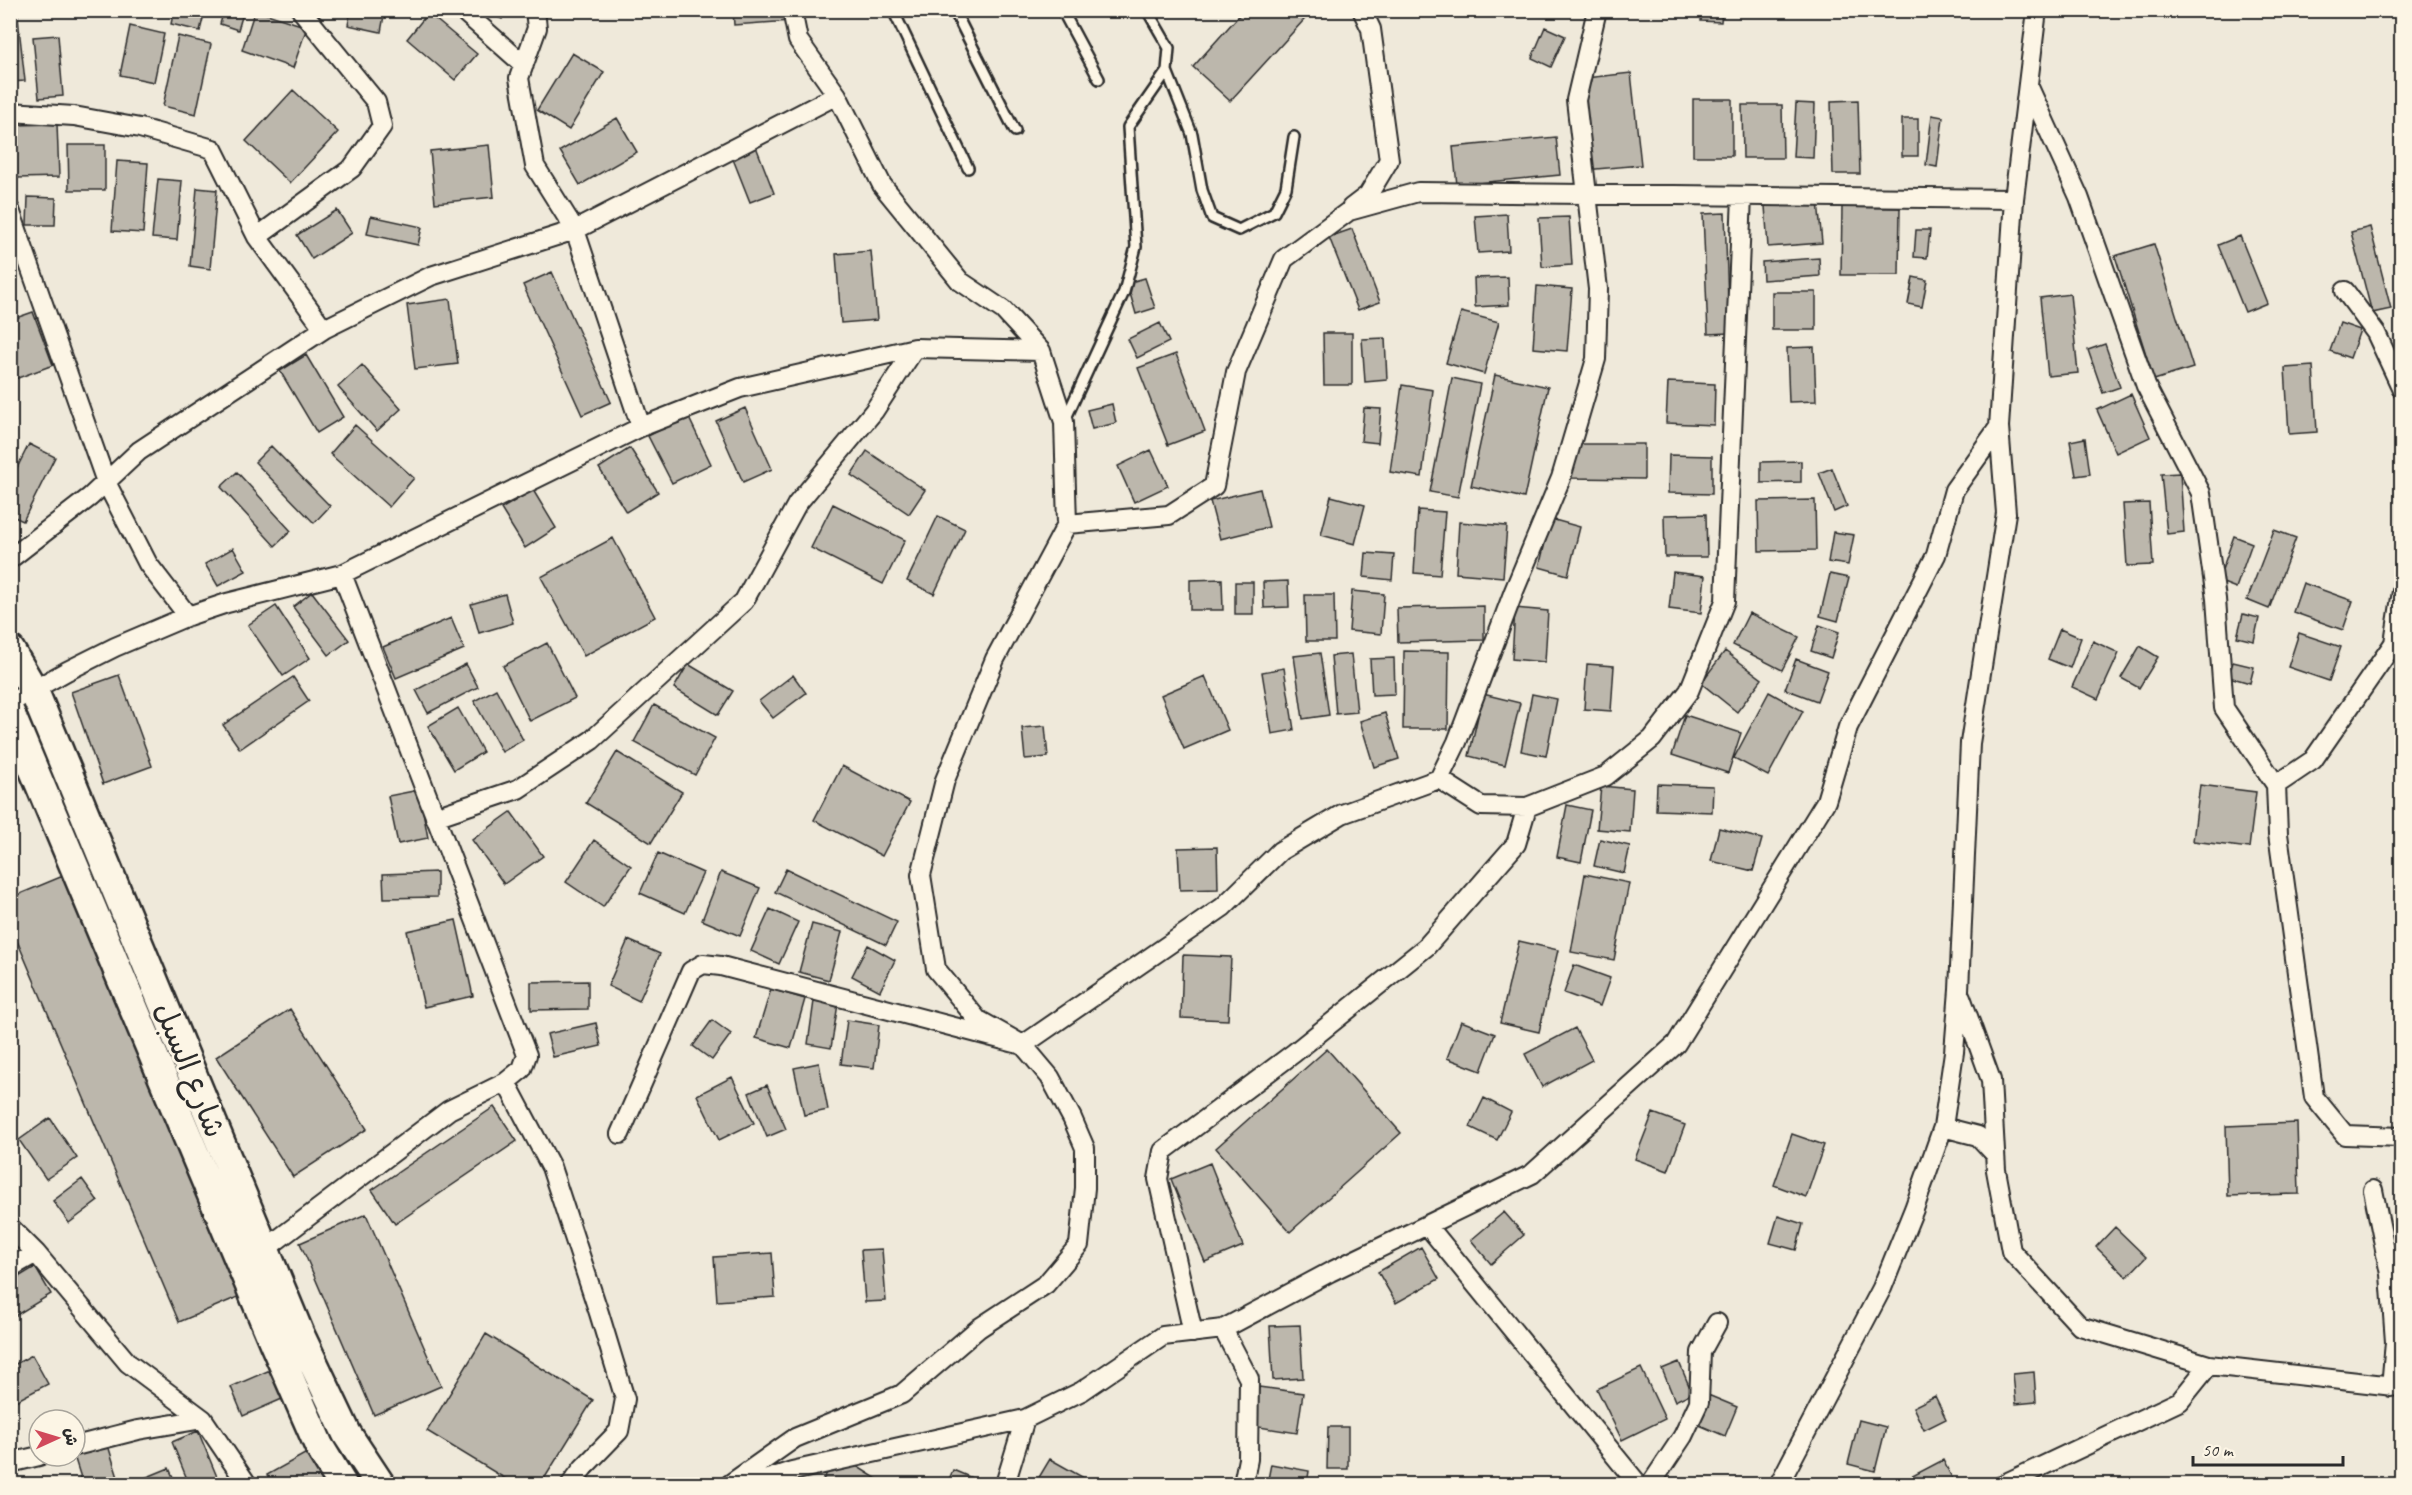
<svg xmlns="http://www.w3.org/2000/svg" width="2412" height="1495" viewBox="0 0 2412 1495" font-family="Caveat,'Playpen Sans Arabic',sans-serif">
  <rect width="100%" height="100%" fill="#efe9da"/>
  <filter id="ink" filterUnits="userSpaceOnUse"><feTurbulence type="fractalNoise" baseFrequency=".0167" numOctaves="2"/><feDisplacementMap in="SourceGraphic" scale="12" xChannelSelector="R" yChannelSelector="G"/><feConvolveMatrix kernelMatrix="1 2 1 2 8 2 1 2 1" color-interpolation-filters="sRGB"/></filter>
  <g filter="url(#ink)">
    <path fill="#bcb7ac" stroke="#2b2b2b" stroke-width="1.5" d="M10 10H17L25 81 10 82Z
      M174 10H205L200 31 171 24Z
      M224 10H244L238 30 220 24Z
      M255 10 307 27 293 68 242 50Z
      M351 10H385L381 32 348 25Z
      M482 10H505L502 19Z
      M733 10H790V21L734 25Z
      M1244 10H1313L1230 101 1193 67Z
      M1702 10H1722L1721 22 1701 21Z
      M1758 10H1798V14Z
      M428 13 477 54 455 80 407 39Z
      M130 26 164 34 154 82 120 75Z
      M1545 27 1565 36 1551 67 1532 58Z
      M58 35 63 96 39 98 33 37Z
      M178 36 211 44 196 114 163 106Z
      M572 53 604 72 569 130 537 110Z
      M1631 73 1641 165 1585 170 1576 79Z
      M293 90 338 132 290 183 246 141Z
      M1693 99H1732V156H1693Z
      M1858 100 1860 174H1833L1831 101Z
      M1796 103 1815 104 1813 158 1793 157Z
      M1742 105H1782L1783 158H1743Z
      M1932 115 1943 117 1937 167 1926 165Z
      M617 118 637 152 580 185 560 151Z
      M1902 119H1918V156H1902Z
      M57 124 59 177 17 178 15 125Z
      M1556 137 1560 175 1457 185 1453 147Z
      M755 144 774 193 750 202 731 154Z
      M68 145H105V190H69Z
      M489 145 494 197 435 203 430 151Z
      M117 161 148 163 143 233 112 231Z
      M158 179 182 181 177 240 152 238Z
      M197 188 217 190 210 269 190 266Z
      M28 197 56 198 55 225H27Z
      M1818 201 1822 243 1768 247 1765 206Z
      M1842 207 1900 208 1899 275H1841Z
      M337 210 352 233 312 259 297 235Z
      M1725 213 1729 333 1708 334 1703 214Z
      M1507 214 1509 251 1478 253 1475 216Z
      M371 216 422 227 418 245 367 234Z
      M1569 217 1572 265 1542 267 1539 218Z
      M2370 227 2391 309 2372 313 2351 232Z
      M1352 229 1380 302 1358 310 1329 237Z
      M1916 230H1930L1927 258 1914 257Z
      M2240 236 2267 303 2245 312 2218 245Z
      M2154 244 2193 368 2154 380 2115 256Z
      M871 251 877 320 841 323 836 254Z
      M1819 258 1820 276 1763 280 1762 262Z
      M552 272 611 402 582 415 523 285Z
      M1508 277 1509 305 1475 307 1474 278Z
      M1913 277 1927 280 1922 307 1908 304Z
      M1145 278 1155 308 1136 314 1127 283Z
      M1537 286 1572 289 1567 351 1533 348Z
      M1772 292H1816V330H1772Z
      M2070 294 2078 373 2048 376 2040 298Z
      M450 299 458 364 415 369 407 305Z
      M33 312 53 365 10 381V320Z
      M1461 312 1499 322 1484 374 1446 363Z
      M1160 323 1169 342 1137 358 1128 339Z
      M2340 323 2360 330 2350 358 2330 351Z
      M1323 333H1352V385H1324Z
      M1385 338 1387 380 1365 382 1362 339Z
      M2105 344 2120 387 2103 393 2088 350Z
      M1814 347 1816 401 1789 402 1787 348Z
      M1176 354 1205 431 1168 445 1138 368Z
      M306 355 343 417 317 433 280 371Z
      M362 365 401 409 377 431 338 387Z
      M2313 366 2317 432 2289 434 2285 368Z
      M1495 375 1548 387 1524 498 1471 486Z
      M1452 378 1480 384 1458 497 1430 492Z
      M1668 382 1715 384 1714 425 1666 423Z
      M1402 385 1433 390 1422 477 1390 472Z
      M2131 394 2150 437 2116 453 2097 410Z
      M1112 404 1116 423 1092 429 1087 410Z
      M745 408 772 469 743 482 716 421Z
      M1364 408 1381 409 1378 443 1361 441Z
      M688 416 711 464 672 483 648 436Z
      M355 425 414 478 389 507 330 454Z
      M2085 438 2090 474 2076 476 2070 441Z
      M29 444 55 457 23 521 10 515V482Z
      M1568 444H1644V479L1568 478Z
      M271 446 330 506 314 523 255 462Z
      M630 448 658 492 626 512 599 468Z
      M1151 450 1168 486 1134 502 1118 466Z
      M867 451 925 490 909 514 851 475Z
      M1669 455 1712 456V494L1668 493Z
      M1801 461V482L1761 483V462Z
      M1832 468 1847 506 1834 512 1819 473Z
      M237 472 291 531 275 546 221 487Z
      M2180 473 2184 532 2167 534 2161 474Z
      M1260 489 1269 527 1220 539 1210 501Z
      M533 490 556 528 525 548 501 509Z
      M1331 496 1365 505 1355 544 1321 535Z
      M1815 500 1816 550 1759 551 1758 501Z
      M2149 503 2153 565 2127 566 2123 504Z
      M833 504 905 540 883 584 811 548Z
      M1418 510 1445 512 1440 575 1414 573Z
      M1706 514 1707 557H1665L1664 515Z
      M938 516 965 529 934 594 907 581Z
      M1551 519 1580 527 1568 575 1539 567Z
      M1459 522 1507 526 1503 577 1456 573Z
      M2274 530 2296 538 2269 609 2247 600Z
      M1833 532 1854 535 1848 565 1828 562Z
      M2234 536 2252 543 2236 588 2218 581Z
      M613 538 655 617 584 656 541 577Z
      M233 548 246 571 218 586 205 564Z
      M1366 553 1394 555 1392 580 1364 577Z
      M1673 572 1705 576 1701 613 1669 609Z
      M1830 574 1849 578 1838 621 1820 616Z
      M1222 579 1223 610H1190V580Z
      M1288 581 1289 607 1264 608 1263 582Z
      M1235 582H1253V614H1235Z
      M2303 583 2353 601 2343 630 2293 612Z
      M1352 591 1384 594 1381 634 1349 631Z
      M312 592 349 640 329 655 293 607Z
      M505 594 513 623 479 633 471 604Z
      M1305 595H1334L1335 641H1306Z
      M276 606 310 658 283 676 248 625Z
      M1484 606V640L1398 642 1397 608Z
      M1515 608 1548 611 1545 662 1512 659Z
      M1749 613 1799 637 1782 670 1733 645Z
      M2243 614 2259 618 2254 641 2237 637Z
      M451 618 464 649 396 678 383 647Z
      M1819 625 1839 632 1831 658 1811 651Z
      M2060 629 2081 638 2070 668 2048 659Z
      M2299 633 2341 647 2329 681 2288 667Z
      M2093 641 2119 653 2098 699 2072 687Z
      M547 643 575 698 530 721 503 666Z
      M2140 646 2158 657 2139 688 2121 678Z
      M1404 651 1449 652 1448 729H1403Z
      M1725 651 1762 679 1737 712 1701 683Z
      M1320 653 1329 715 1303 719 1294 656Z
      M1351 654 1357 712 1336 714 1331 656Z
      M1394 658 1395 694 1372 695 1370 659Z
      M1796 659 1828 671 1817 701 1785 689Z
      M2233 662 2254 667 2250 683 2229 677Z
      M466 664 478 687 428 713 416 690Z
      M688 664 733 691 718 715 674 688Z
      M1587 664 1614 666 1611 711 1584 709Z
      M1284 668 1294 730 1272 734 1262 672Z
      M119 675 152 766 103 784 71 692Z
      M793 675 806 693 773 718 759 701Z
      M1205 676 1228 730 1184 749 1161 695Z
      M293 677 309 701 240 749 223 725Z
      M496 689 523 740 502 752 474 701Z
      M1769 692 1803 711 1768 776 1734 758Z
      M1483 694 1520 703 1505 765 1469 756Z
      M1532 694 1557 699 1546 756 1521 751Z
      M654 705 715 738 695 775 634 742Z
      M458 708 483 752 454 770 428 726Z
      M1385 713 1399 759 1374 767 1360 721Z
      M1685 715 1741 733 1728 773 1672 755Z
      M1045 726 1048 757 1025 759 1022 728Z
      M617 752 682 792 651 843 586 803Z
      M842 766 910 802 882 856 814 820Z
      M1657 784 1713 786 1712 812 1656 810Z
      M2200 785 2256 792 2249 848 2193 841Z
      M1601 786 1633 789 1630 832 1597 829Z
      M419 790 428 838 398 844 388 796Z
      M1567 805 1591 810 1581 862 1557 857Z
      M511 812 543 856 504 884 472 840Z
      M1719 828 1762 839 1753 871 1711 861Z
      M1600 839 1630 846 1624 873 1594 866Z
      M594 840 631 866 603 907 566 882Z
      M1217 847 1218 889 1180 890 1178 848Z
      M658 853 703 873 685 913 640 893Z
      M786 869 897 922 886 945 775 892Z
      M437 872V897L384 898 383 874Z
      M721 872 760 888 740 936 702 920Z
      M1585 874 1629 883 1614 960 1571 952Z
      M63 876 240 1296 179 1322 10 924V898Z
      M770 909 798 922 779 964 751 951Z
      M456 920 473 996 424 1007 407 931Z
      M812 924 842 932 829 980 799 972Z
      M628 940 660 954 639 1001 608 986Z
      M1519 941 1558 950 1539 1032 1500 1023Z
      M868 945 895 960 880 991 852 976Z
      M1183 955 1231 957 1228 1020 1181 1018Z
      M1574 965 1610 978 1600 1006 1564 993Z
      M588 981V1009L531 1010V982Z
      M771 989 805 999 791 1048 756 1038Z
      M814 1001 838 1004 831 1048 808 1044Z
      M290 1009 367 1129 293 1177 216 1057Z
      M712 1020 731 1034 712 1060 693 1046Z
      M847 1020 879 1025 874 1068 841 1064Z
      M1461 1021 1495 1034 1481 1071 1447 1058Z
      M596 1023 601 1046 553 1057 547 1034Z
      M1575 1028 1592 1060 1542 1087 1525 1054Z
      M1327 1049 1401 1133 1290 1232 1216 1148Z
      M819 1063 828 1110 804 1115 794 1068Z
      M732 1077 754 1123 719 1140 697 1095Z
      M767 1085 786 1129 767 1137 749 1093Z
      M1484 1098 1511 1112 1497 1140 1470 1127Z
      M494 1107 517 1141 395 1224 372 1190Z
      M1653 1113 1685 1125 1668 1171 1635 1159Z
      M50 1118 77 1158 46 1179 19 1140Z
      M2297 1123 2299 1194 2228 1196 2226 1126Z
      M1792 1134 1824 1145 1806 1197 1774 1185Z
      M1210 1163 1243 1246 1205 1262 1171 1179Z
      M82 1179 98 1201 69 1223 53 1201Z
      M1504 1212 1524 1235 1491 1264 1471 1240Z
      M366 1214 441 1386 374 1415 300 1243Z
      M1778 1216 1803 1224 1796 1250 1770 1243Z
      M2115 1227 2146 1257 2127 1277 2096 1247Z
      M1421 1247 1439 1279 1396 1303 1378 1272Z
      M882 1249 886 1301 865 1302 861 1250Z
      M772 1253 775 1297 717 1301 714 1257Z
      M35 1267 51 1294 10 1319V1282Z
      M1300 1325 1303 1378 1273 1380 1270 1326Z
      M486 1334 593 1400 541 1484H514L427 1431Z
      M32 1355 48 1384 10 1404V1367Z
      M1679 1362 1692 1393 1675 1401 1662 1369Z
      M1641 1368 1665 1419 1622 1440 1597 1389Z
      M270 1370 282 1399 243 1416 231 1387Z
      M2034 1372 2036 1402 2016 1404 2013 1374Z
      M1259 1387 1303 1393 1297 1433 1253 1426Z
      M1708 1395 1737 1407 1725 1436 1697 1424Z
      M1935 1396 1946 1419 1924 1430 1913 1407Z
      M1859 1420 1886 1427 1875 1471 1848 1464Z
      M1328 1427H1348V1469H1327Z
      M198 1431 220 1484H189L172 1442Z
      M107 1442 120 1484H83L74 1456 75 1452Z
      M312 1450 332 1484H273L267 1475Z
      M839 1455 885 1484H820Z
      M1050 1459 1084 1478 1081 1484H1035Z
      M1943 1460 1955 1484H1905L1903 1481Z
      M1271 1464 1309 1471 1307 1484H1267Z
      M169 1468 176 1484H142L140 1480Z
      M953 1470 986 1484H947Z"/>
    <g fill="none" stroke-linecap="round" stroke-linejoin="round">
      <g stroke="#2b2b2b" stroke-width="14">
        <path id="lane" d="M893 10 968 168
          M954 10 1015 131
          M1062 10 1099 79
          M1167 71 1192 134 1202 190 1212 218 1239 230 1274 212 1286 188 1294 137
          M1065 420 1124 292 1136 247 1128 127 1167 71 1169 48 1147 10"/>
      </g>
      <g stroke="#2b2b2b" stroke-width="22">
        <path id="street" d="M462 10 524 65
          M535 10 537 28 519 78 535 166 575 230 641 427
          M792 10 798 40 837 95 882 185 960 281 1003 310 1041 351 1064 422 1067 524
          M2028 85 2079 197 2146 386 2201 493 2216 599 2224 708 2276 785
          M10 112 74 116 140 128 213 149 257 237 324 329
          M1351 208 1368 195 1389 160 1371 29 1362 10
          M10 210 106 482 148 564 188 616
          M257 237 352 168 382 126 376 102 301 10
          M2345 291 2376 333 2402 389
          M10 559 90 497 139 451 324 329 431 276 575 230 837 95
          M342 574 641 427 740 388 915 348 1041 351
          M2402 591 2394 643 2313 760 2276 785 2278 834 2314 1097 2345 1135 2402 1137
          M10 703 67 671 115 647 188 616 227 603 342 574 527 1055 522 1069 506 1082 449 1110 264 1250
          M1439 779 1481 806 1527 807 1606 776 1652 739 1689 691 1725 601 1742 196
          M435 817 518 789 592 740 744 601 797 504 874 411 915 348
          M1961 997 1991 1080 1996 1170 2011 1251 2080 1326 2209 1365 2402 1387
          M506 1082 551 1167 599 1313 625 1399 619 1431 583 1468 571 1484
          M1943 1127 1978 1136 1994 1153
          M620 1134 691 971 703 964 721 966 1023 1045 1223 907 1280 851 1342 814 1439 779 1457 742 1514 591 1561 478 1596 359 1598 289 1576 100 1597 10
          M2373 1190 2390 1274 2395 1342 2391 1387
          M1427 1225 1638 1484
          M10 1227 36 1253 128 1363 203 1419 247 1484
          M10 1268 36 1253
          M1223 1329 1330 1272 1532 1174 1676 1044 1826 801 1848 727 1936 555 1954 490 1999 427
          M1193 1333 1158 1179 1163 1151 1294 1053 1426 947 1516 844 1527 807
          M75 1446 138 1430 203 1419
          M10 1463 39 1456
          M730 1484 795 1438 902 1394 979 1328 1046 1284 1079 1245 1085 1188V1148L1072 1118 1050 1077 1023 1045 977 1019 936 969 921 875 945 780 995 659 1067 524 1169 515 1214 486 1236 372 1284 259 1349 211 1418 192 2014 199 2037 10
          M753 1484 792 1471 1025 1419 1082 1391 1163 1336 1223 1329 1249 1379 1248 1459 1243 1484
          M1005 1484 1025 1419
          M1651 1484 1683 1436 1699 1402 1701 1352 1717 1323
          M1779 1484 1882 1288 1914 1209 1943 1127 1954 1052 1959 990 1970 743 2006 513 1999 427 2014 199
          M2004 1484 2180 1401 2209 1365"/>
      </g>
      <g stroke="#2b2b2b" stroke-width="33">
        <path id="primary" d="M10 650 34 691 300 1335 347 1434 380 1484
          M10 713 274 1343 319 1446 342 1484"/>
      </g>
      <use href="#lane" stroke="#fcf5e5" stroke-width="9"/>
      <use href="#street" stroke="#fcf5e5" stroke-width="18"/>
      <use href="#primary" stroke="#fcf5e5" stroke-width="28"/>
    </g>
  </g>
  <g text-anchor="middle" stroke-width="5" stroke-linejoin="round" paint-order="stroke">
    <g font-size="30" fill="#2b2b2b" stroke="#fcf5e5">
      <text transform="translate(190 1070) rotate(68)" y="10">شارع السبل</text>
    </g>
  </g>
  <rect width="2412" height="1495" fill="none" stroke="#fcf5e5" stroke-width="36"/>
  <rect x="18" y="18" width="2376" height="1459" fill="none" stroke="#2b2b2b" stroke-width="2" filter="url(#ink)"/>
  <g transform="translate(57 1438) rotate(86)"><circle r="28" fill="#fcf5e5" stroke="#a8a49b" stroke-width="1.5"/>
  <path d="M0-4.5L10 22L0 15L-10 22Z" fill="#d1495b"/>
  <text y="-9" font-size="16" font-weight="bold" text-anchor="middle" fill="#2b2b2b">ش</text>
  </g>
  <path d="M2193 1456v9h150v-9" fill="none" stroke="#2b2b2b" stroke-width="3"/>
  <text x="2202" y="1456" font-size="18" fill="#2b2b2b" stroke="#fcf5e5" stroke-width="4.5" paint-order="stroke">50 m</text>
</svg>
